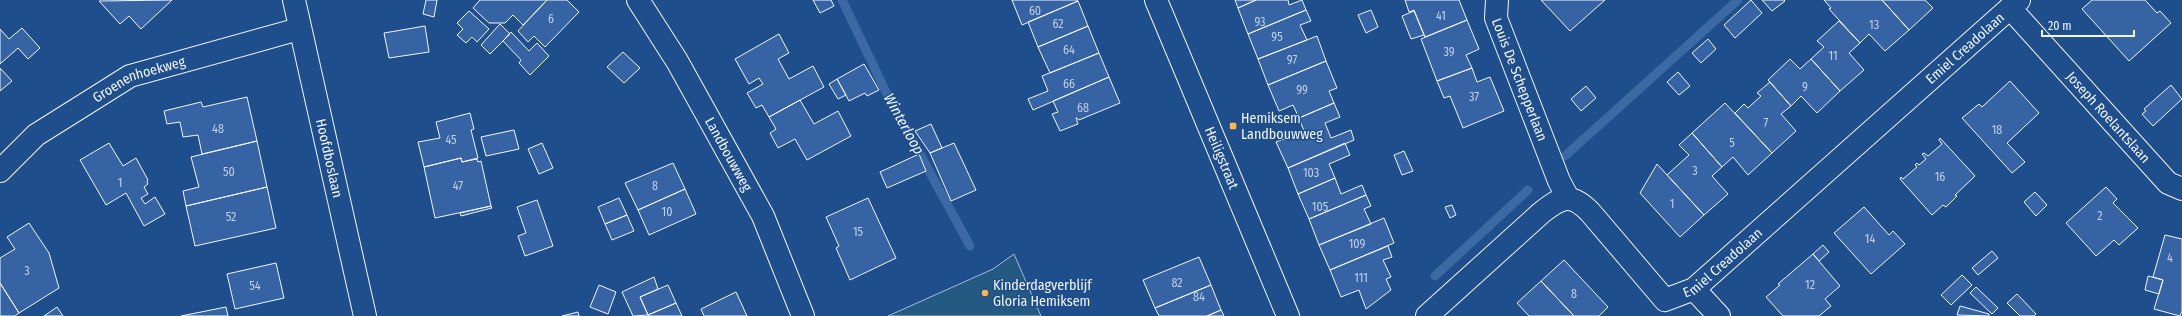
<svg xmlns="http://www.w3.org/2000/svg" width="2182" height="316" viewBox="0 0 2182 316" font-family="'Fira Sans Condensed',sans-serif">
  <rect width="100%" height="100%" fill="#1f4e8c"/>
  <path fill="#245a82" stroke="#a8bbd7" d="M1014 254 1041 316H888L993 269Z"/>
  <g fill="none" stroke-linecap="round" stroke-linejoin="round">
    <path stroke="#3b69a3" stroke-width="9" d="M842 0 886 92 970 246
      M1565 156 1738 0
      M1435 276 1528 190"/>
  </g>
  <path fill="#3563a3" stroke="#f2f6ff" d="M172 0 141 29 129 16 120 24 99 1Z
    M426 0H437L434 17 423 14Z
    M480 0H547L523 25 513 15 505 23H489L473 8Z
    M547 0H567L579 12 545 47 534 36 528 42 518 31Z
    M813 0H831L834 6 820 13Z
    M1012 0H1077L1078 1 1022 25Z
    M1235 0H1256L1238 8Z
    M1256 0H1288L1289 5 1302 0 1306 10 1248 34 1238 8Z
    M1405 0H1459L1467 20 1425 37 1414 10 1409 12Z
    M1541 0H1605L1570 31Z
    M1751 0 1762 13 1735 38 1724 25Z
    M1762 0H1784L1785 1 1772 11Z
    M1824 0H1882L1909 30 1885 51 1869 34 1860 43 1829 9 1831 8Z
    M1882 0H1925L1933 8 1909 30Z
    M2092 0H2145L2157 13 2160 11 2171 23 2129 61 2082 9Z
    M1078 1 1088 26 1038 47 1028 22Z
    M1306 10 1311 21 1300 25 1307 40 1258 59 1248 34Z
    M1371 10 1378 27 1366 33 1358 15Z
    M469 11 489 29 477 42 472 37 466 43 457 35 463 29 457 23Z
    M1414 11 1424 35 1411 39 1402 16Z
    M1467 20 1479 49 1466 55 1472 68 1437 81 1421 39Z
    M1839 21 1860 43 1849 53 1864 70 1840 91 1811 59 1824 47 1817 41Z
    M500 24 510 34 490 54 481 45Z
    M425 26 429 52 389 58 384 33Z
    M1088 26 1099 53 1050 73 1038 47Z
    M22 28 40 48 28 59 18 48 0 64V29L9 39Z
    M511 32 529 51 537 43 549 56 530 75 519 63 521 60 503 41Z
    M779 34 789 53 778 59 789 79 813 66 824 87 769 117 762 105 756 108 747 93 763 84 759 78 749 84 735 59Z
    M1317 36 1326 61 1268 85 1258 59Z
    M1708 39 1716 49 1701 63 1692 53Z
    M623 52 640 68 624 83 607 67Z
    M1099 53 1109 77 1033 110 1028 99 1048 91 1042 76Z
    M1790 59 1800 69 1811 59 1840 91 1817 113 1801 96 1791 106 1768 80Z
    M1326 61 1337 88 1329 91 1334 103 1299 118 1293 105 1279 111 1268 85Z
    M864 64 879 90 867 96 865 93 849 101 837 79Z
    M0 68 12 81 0 91Z
    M1472 68 1477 82 1490 77 1504 111 1463 128 1450 96 1444 98 1437 81Z
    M1678 72 1690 86 1679 95 1667 82Z
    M1109 77 1120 103 1079 120 1077 118H1076L1078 124 1060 131 1052 114 1058 112 1053 101Z
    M837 79 846 95 838 99 829 84Z
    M2010 81 2039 113 2007 143 2025 162 2012 173 1962 118 1979 104 1982 107Z
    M1770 82 1791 106 1781 114 1796 131 1772 153 1735 113 1744 104 1748 108 1761 96 1757 93Z
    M2171 85 2182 99 2153 126 2142 114 2146 111 2144 109Z
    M1586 86 1596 98 1581 111 1571 99Z
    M247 97 257 141 202 154 198 135 183 137 180 122 167 124 164 111 201 102 203 107Z
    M800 100 814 124 838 111 851 136 807 160 795 139 778 148 770 133 776 129 769 117Z
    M1334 103 1340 117 1325 123 1331 138 1351 130 1354 140 1288 168 1276 142 1304 131 1299 118Z
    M1725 103 1772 153 1748 175 1733 157 1722 167 1692 133Z
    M470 113 474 129 471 130 478 158 462 162 461 158 424 167 418 142 440 138 436 122Z
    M931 124 942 148 930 153 915 131Z
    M514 130 519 149 486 156 481 137Z
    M1692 133 1722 167 1712 176 1728 194 1704 215 1667 175 1689 155 1679 145Z
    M1940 138 1975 176 1955 195 1957 196 1946 207 1943 205 1932 215 1900 179 1901 177 1903 179 1917 167 1915 165 1917 163 1919 165 1926 159 1922 154 1924 153 1928 156 1942 144 1939 140Z
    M257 141 267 187 186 206 183 191 199 187 191 157Z
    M109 143 123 166 136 158 148 180 147 182 148 184 144 187 148 194 141 198 145 204 155 197 165 214 144 226 126 193 106 205 80 160Z
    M542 143 553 168 539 174 528 149Z
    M954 143 976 190 951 201 930 153Z
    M1345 143 1350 155 1329 164 1335 178 1298 194 1288 168Z
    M1404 151 1413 171 1402 175 1394 155Z
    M919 154 926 171 887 188 880 172Z
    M461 158 462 162 477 159 478 162 481 161 491 206 435 218 424 167Z
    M673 163 685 189 638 210 625 183Z
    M1657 164 1704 215 1680 237 1640 193Z
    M1335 178 1341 194 1362 185 1366 195 1309 219 1298 194Z
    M267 187 276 228 195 246 186 206Z
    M2106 187 2117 199 2113 203 2138 228 2119 245 2114 240 2096 256 2066 223Z
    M685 189 696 214 649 235 638 210Z
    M2035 192 2047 205 2036 216 2024 202Z
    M1366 195 1371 206 1364 209 1371 224 1319 245 1309 219Z
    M619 198 627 215 605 224 598 207Z
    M868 198 896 258 850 280 836 248 839 246 826 217Z
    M537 200 553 246 525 256 518 236 526 233 517 207Z
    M1452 205 1456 215 1450 218 1445 207Z
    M491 206 492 208 461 216 460 213Z
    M1864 207 1889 235 1893 231 1905 244 1871 274 1834 233Z
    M627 215 634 231 612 240 605 224Z
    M1384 218 1394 243 1330 270 1319 245Z
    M29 223 49 253 59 288 19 313 0 283V258L15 249 7 237Z
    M2165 235 2182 239V311L2180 316 2154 309 2163 280 2153 277Z
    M1823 245 1829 252 1819 261 1813 254Z
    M1388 246 1392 257 1383 260 1391 277 1386 279 1391 290 1366 309 1359 290 1341 297 1330 270Z
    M1992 251 1998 258 1978 275 1972 268Z
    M1813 254 1840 286 1825 299 1831 306 1819 316H1783L1766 297 1780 285 1778 284Z
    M1199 257 1211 285 1155 308 1143 280Z
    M1564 260 1608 307 1599 316H1574L1541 281Z
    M276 263 284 298 235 309 227 274Z
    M1962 275 1972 285 1951 305 1941 295Z
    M2148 276 2163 280 2159 294 2145 290Z
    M654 277 658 289 640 297 648 315 633 316 622 292Z
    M1541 281 1574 316H1529L1517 303Z
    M0 283 19 313 15 316H0Z
    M599 285 616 292 608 314 590 307Z
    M668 285 676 303 648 315 640 297Z
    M1211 285 1221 310 1207 316H1159L1155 308Z
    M1976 287 1998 308 1992 314 1970 293Z
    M736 292 747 316H704L701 309Z
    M2017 294 2036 314 2034 316H2020L2007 303Z
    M676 303 682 316H648V315Z
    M1960 306 1989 314V316L1957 315Z
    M57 307 63 316H44Z
    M226 307 228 316H181Z
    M1221 310 1224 316H1207Z
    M578 312 579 316H562Z"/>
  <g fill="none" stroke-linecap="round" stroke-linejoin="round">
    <g stroke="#f2f6ff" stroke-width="24">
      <g id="minor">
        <path id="s1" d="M294 0 365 316"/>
        <path id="s2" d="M638 0 677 61 763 216 803 316"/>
        <path id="s3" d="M1156 0 1288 316"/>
        <path id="s4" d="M1497 0 1496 18 1559 181 1568 198"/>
        <path id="s5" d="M2010 8 2168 183 2182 189"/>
        <path id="s6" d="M0 171 36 135 130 76 299 29"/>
        <path d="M1694 289 1719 316"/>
        <path id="s7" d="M1427 316 1541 213C1561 197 1571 192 1590 212L1665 300 1694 289 2019 0"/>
      </g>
    </g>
    <use href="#minor" stroke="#1f4e8c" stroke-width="22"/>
  </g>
  <g fill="#ffb74d" stroke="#1f4e8c" stroke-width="1.5">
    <rect x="1229" y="122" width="8" height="8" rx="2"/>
    <circle cx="985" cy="293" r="4"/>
  </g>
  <g text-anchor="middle" stroke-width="3" stroke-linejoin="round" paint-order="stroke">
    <g font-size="12" fill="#c3d1e8">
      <text x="1035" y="15">60</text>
      <text x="1441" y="20">41</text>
      <text x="551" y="23">6</text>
      <text x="1260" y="26">93</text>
      <text x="1058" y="28">62</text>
      <text x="1874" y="29">13</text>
      <text x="1277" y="41">95</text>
      <text x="1069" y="54">64</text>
      <text x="1449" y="56">39</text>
      <text x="1833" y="60">11</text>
      <text x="1292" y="64">97</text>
      <text x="1069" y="88">66</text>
      <text x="1805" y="91">9</text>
      <text x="1302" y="94">99</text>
      <text x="1474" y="101">37</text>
      <text x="1083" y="112">68</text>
      <text x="1766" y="127">7</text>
      <text x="218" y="133">48</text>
      <text x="1997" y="134">18</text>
      <text x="451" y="144">45</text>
      <text x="1732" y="147">5</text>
      <text x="1695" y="175">3</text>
      <text x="229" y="176">50</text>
      <text x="1311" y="177">103</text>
      <text x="1940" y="181">16</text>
      <text x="120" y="187">1</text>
      <text x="458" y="190">47</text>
      <text x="655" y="190">8</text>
      <text x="1672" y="208">1</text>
      <text x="1320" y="211">105</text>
      <text x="667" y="216">10</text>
      <text x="2100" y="220">2</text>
      <text x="231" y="221">52</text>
      <text x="858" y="236">15</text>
      <text x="1870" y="243">14</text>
      <text x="1357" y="248">109</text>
      <text x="2170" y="262">4</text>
      <text x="27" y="275">3</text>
      <text x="1361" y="282">111</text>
      <text x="1177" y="287">82</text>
      <text x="1810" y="289">12</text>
      <text x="255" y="290">54</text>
      <text x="1574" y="298">8</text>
      <text x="1199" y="301">84</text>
    </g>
    <g font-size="14" fill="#f2f6ff" stroke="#1f4e8c">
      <text dy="5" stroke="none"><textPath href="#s7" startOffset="720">Emiel Creadolaan</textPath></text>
      <text dy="5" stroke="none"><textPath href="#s4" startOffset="84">Louis De Schepperlaan</textPath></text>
      <text dy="5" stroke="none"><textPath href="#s6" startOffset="169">Groenenhoekweg</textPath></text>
      <text dy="5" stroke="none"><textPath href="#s5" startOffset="147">Joseph Roelantslaan</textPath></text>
      <text dy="5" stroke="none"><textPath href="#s2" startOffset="179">Landbouwweg</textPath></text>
      <text dy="5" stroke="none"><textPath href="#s1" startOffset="162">Hoofdboslaan</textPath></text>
      <text dy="5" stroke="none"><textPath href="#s3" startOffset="171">Heiligstraat</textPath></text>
      <text dy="5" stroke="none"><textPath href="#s7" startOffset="396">Emiel Creadolaan</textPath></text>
    </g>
    <g font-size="14" fill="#f2f6ff" stroke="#1f4e8c" text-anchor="start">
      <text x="1241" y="123">Hemiksem<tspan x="1241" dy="16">Landbouwweg</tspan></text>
      <text x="993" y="290">Kinderdagverblijf<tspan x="993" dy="16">Gloria Hemiksem</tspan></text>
    </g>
    <g font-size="15" font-style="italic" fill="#f2f6ff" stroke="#1f4e8c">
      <text transform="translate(904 124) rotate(61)" y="5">Winterloop</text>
    </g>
  </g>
  <path d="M2042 30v6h92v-6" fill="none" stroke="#f2f6ff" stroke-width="2"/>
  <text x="2048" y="30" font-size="12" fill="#f2f6ff" stroke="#1f4e8c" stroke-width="3" paint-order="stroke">20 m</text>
</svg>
